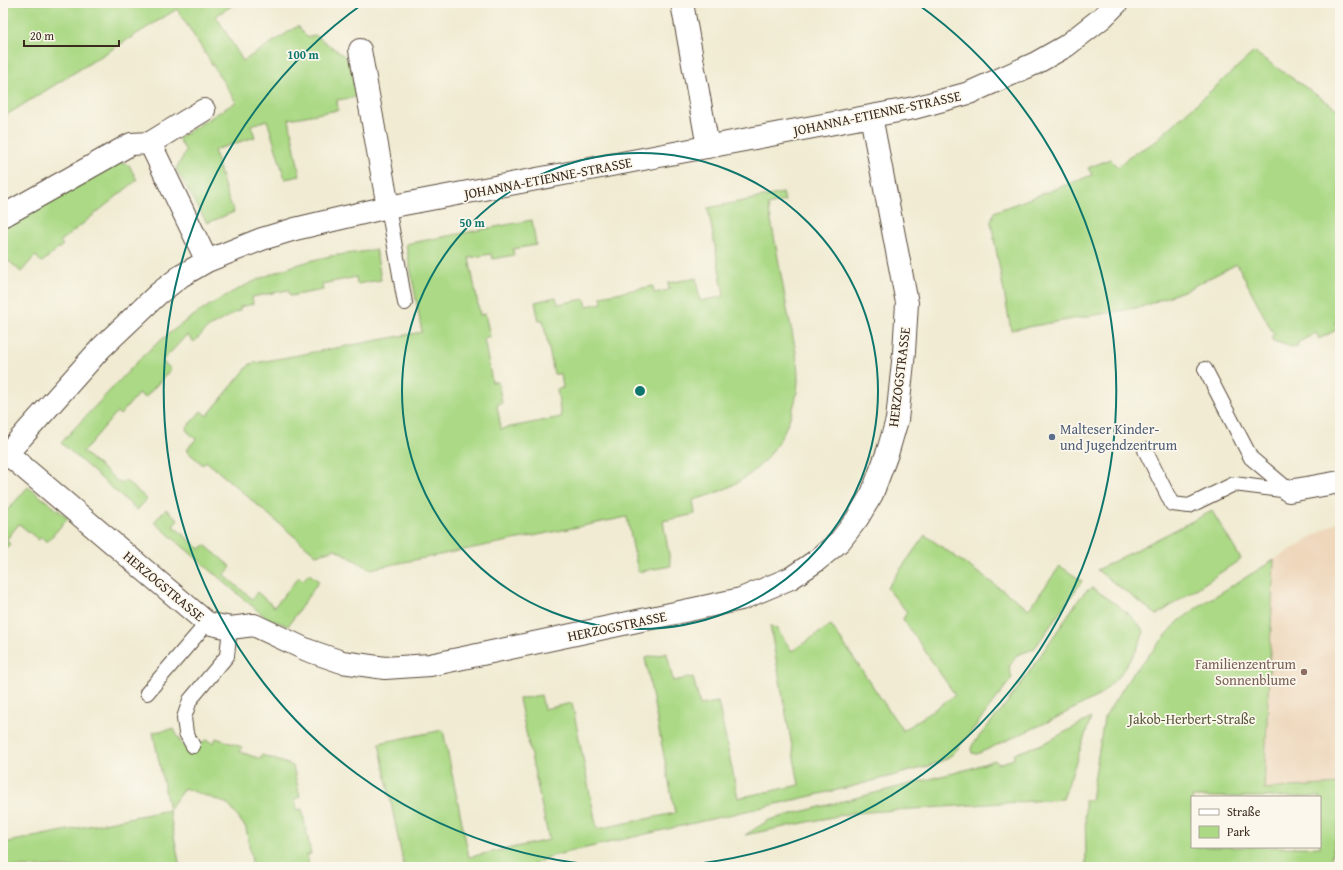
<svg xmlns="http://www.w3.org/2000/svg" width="1343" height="870" viewBox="0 0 1343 870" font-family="'Gentium Book Plus',serif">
  <rect width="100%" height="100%" fill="#fbf7ec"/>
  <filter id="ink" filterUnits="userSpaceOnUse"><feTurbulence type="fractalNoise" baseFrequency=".025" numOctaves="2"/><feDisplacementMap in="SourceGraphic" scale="8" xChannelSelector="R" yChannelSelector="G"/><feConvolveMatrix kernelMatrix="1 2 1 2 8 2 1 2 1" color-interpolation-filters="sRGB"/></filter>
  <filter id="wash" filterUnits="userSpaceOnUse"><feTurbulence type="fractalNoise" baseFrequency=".012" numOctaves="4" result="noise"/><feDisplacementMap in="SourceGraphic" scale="16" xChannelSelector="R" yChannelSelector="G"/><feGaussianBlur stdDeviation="0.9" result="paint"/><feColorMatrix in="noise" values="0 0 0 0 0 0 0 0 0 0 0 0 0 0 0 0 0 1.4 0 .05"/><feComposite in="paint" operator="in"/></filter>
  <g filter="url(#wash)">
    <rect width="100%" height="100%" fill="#f0ebd2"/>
    <path fill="#eed7bb" d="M1340 520V784L1264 789 1274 560Z"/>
    <path fill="#abd985" stroke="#738252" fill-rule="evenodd" d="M3 3H236L216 16 243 61 298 26 307 37 315 35 350 60 356 97 337 100 338 110 289 119 300 176 285 179 267 120 251 125 255 137 214 150 227 195 234 212 207 223 176 169 186 151 178 138 236 102 177 9 3 117Z
      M1254 52 1340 111V320L1334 323 1338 329 1319 339 1316 333 1297 343 1299 346 1295 348 1273 341 1271 337 1274 335 1237 264 1186 290 1141 307 1011 330 991 222 994 212 1092 175 1088 168 1110 159 1118 167 1128 157 1153 143Z
      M113 160 129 165 137 180 60 242 63 245 42 262 35 256 21 272 9 261 3 267V223Z
      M783 193 785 201 768 205C775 240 781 275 787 309 792 332 798 355 798 379 798 393 794 407 789 420 772 465 738 489 693 500L695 514 663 521 671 566 638 572 627 517 370 569 335 549 316 555 206 461 203 465 188 452V448L196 439 187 431 186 428 201 411 207 416 250 364 422 332 406 244 532 220 536 245 513 249 514 255 493 259 491 254 469 258 480 315 485 314 490 336 484 338 492 382H498L502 403 497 405 501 429 561 417 557 389 563 388 561 374H554L543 320 539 321 535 302 556 297 558 304 585 299 587 306 602 303 601 296 653 286 654 293 669 290 668 283 696 278 700 301 724 296 708 208Z
      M376 250 381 280 357 284 356 277 322 284 323 290 290 296 288 290 252 297 253 304 240 307V310L209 327 194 342 187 335 162 361 171 369 145 398 139 393 120 415 117 412 83 452 121 484 125 480 147 499 137 510 61 443C81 421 101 400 121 379 130 370 138 360 147 352 199 306 262 270 331 256 346 254 361 252 376 250Z
      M28 487 68 518 47 542 41 537 39 540 19 524 6 540 10 544 3 551V515Z
      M166 509 178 520 173 526 200 549 205 545 231 567 224 575 252 599 257 592 274 607 299 577 303 580 309 574 319 581 288 626 265 617 154 522Z
      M1212 511 1241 559 1157 615 1097 570Z
      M925 535 1029 609 1060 566 1082 581 1034 649 1017 655 1009 667 1012 678 971 732 953 754 944 760 929 766 850 787 564 853 549 857 530 867H404L379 743 443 730 469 857 549 840 519 699 541 695 544 709 572 703 597 829 675 813 645 658 667 653 673 681 693 677 700 705 718 702 738 798 799 785 770 626 776 628 792 651 831 625 903 731 955 695 903 619 907 612 887 588Z
      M1274 560 1264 789 1340 784V814L1330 865 1302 867H1086L1085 800H1091L1104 718 1132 674 1178 622 1199 606ZM1192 797H1320V847H1192Z
      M1092 588C1107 597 1136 617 1144 632L1136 651 1119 676 1100 695 1052 720 977 754 972 753 971 749 973 744 1006 704 1023 681 1079 599 1086 591Z
      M1091 718 1063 799 852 813 745 835 769 820 969 769 995 760 998 764 1014 759V754L1045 743Z
      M174 729 181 743 189 753 206 740 214 743 216 738 242 747 240 752 261 759 262 755 293 766 300 797 295 799 297 810 302 809 311 854 307 855 309 866 313 865 314 867H253L246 828 228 804 184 788 169 810 180 867H3V843L169 810 153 732Z"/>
  </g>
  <g filter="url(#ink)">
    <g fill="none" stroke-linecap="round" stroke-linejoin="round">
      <g stroke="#564739" stroke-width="16">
        <path id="service" d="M388 207 405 303
          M1205 369 1251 458 1289 490
          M1145 450 1172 504 1189 506 1234 484 1289 491
          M147 693 207 623
          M193 746 186 733 184 718 190 700 227 656 230 628"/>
      </g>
      <g stroke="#564739" stroke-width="24">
        <path id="minor" d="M682 3 708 147
          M360 50 388 207
          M204 110 150 143 207 261
          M3 216 131 144 150 143
          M3 450 207 623 230 628 254 625 307 650 342 662 385 668 430 665 741 599 791 578 816 561 840 541 857 519 872 494 888 451 897 420 904 352 907 303 871 116
          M3 458 101 348 158 294 181 276 207 261 262 239 295 229 388 207 914 108 969 93 1036 63 1066 46 1103 17 1117 3
          M1289 491 1340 482"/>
      </g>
      <use href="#service" stroke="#fff" stroke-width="14"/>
      <use href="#minor" stroke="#fff" stroke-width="22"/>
    </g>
  </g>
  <g fill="none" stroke="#0f766e" stroke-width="2">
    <circle cx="640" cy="391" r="238"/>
    <path d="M636 867A476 476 0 0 1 364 3M916 3A476 476 0 0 1 644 867"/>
  </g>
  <circle fill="#5c6f8a" stroke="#fbf7ec" stroke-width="1.5" cx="1052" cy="437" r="4"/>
  <circle fill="#8d6e63" stroke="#fbf7ec" stroke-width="1.5" cx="1304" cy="672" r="4"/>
  <g text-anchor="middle" stroke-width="3.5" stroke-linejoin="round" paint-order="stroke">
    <g font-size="14" fill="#3b2a1e" stroke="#fbf7ec">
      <text transform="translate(877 113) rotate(-12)" y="5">JOHANNA-ETIENNE-STRASSE</text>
      <text transform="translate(548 178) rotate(-11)" y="5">JOHANNA-ETIENNE-STRASSE</text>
      <text transform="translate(899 377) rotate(-83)" y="5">HERZOGSTRASSE</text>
      <text transform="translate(164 586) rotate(40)" y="5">HERZOGSTRASSE</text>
      <text transform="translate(617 626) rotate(-12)" y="5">HERZOGSTRASSE</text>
    </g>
    <g font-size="14" fill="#4e5e75" stroke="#fbf7ec" text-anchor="start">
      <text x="1060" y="434">Malteser Kinder-<tspan x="1060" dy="16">und Jugendzentrum</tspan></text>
    </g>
    <g font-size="14" fill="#785e54" stroke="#fbf7ec" text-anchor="end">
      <text x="1296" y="669">Familienzentrum<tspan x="1296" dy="16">Sonnenblume</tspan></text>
    </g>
    <g font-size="14" fill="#575638" stroke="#fbf7ec">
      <text x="1192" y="724">Jakob-Herbert-Straße</text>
    </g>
  </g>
  <circle cx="640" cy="391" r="6" fill="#0f766e" stroke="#fbf7ec" stroke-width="2"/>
  <g font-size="12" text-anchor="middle" font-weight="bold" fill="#0f766e" stroke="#fbf7ec" stroke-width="3.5" stroke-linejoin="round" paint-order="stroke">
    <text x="303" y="59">100 m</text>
    <text x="472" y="227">50 m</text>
  </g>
  <rect width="1343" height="870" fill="none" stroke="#fbf7ec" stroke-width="16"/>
  <rect x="1191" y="796" width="130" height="52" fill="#fbf7ec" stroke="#aea59a"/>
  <rect x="1199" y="809" width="20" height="6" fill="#ffffff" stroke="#aea59a"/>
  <text x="1227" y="816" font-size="12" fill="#3b2a1e">Straße</text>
  <rect x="1199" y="826" width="20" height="12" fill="#abd985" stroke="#aea59a"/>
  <text x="1227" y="836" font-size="12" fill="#3b2a1e">Park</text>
  <path d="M24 40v6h95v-6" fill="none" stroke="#3b2a1e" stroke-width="2"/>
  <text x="30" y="40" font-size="12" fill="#3b2a1e" stroke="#fbf7ec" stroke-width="3" paint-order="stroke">20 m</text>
</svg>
